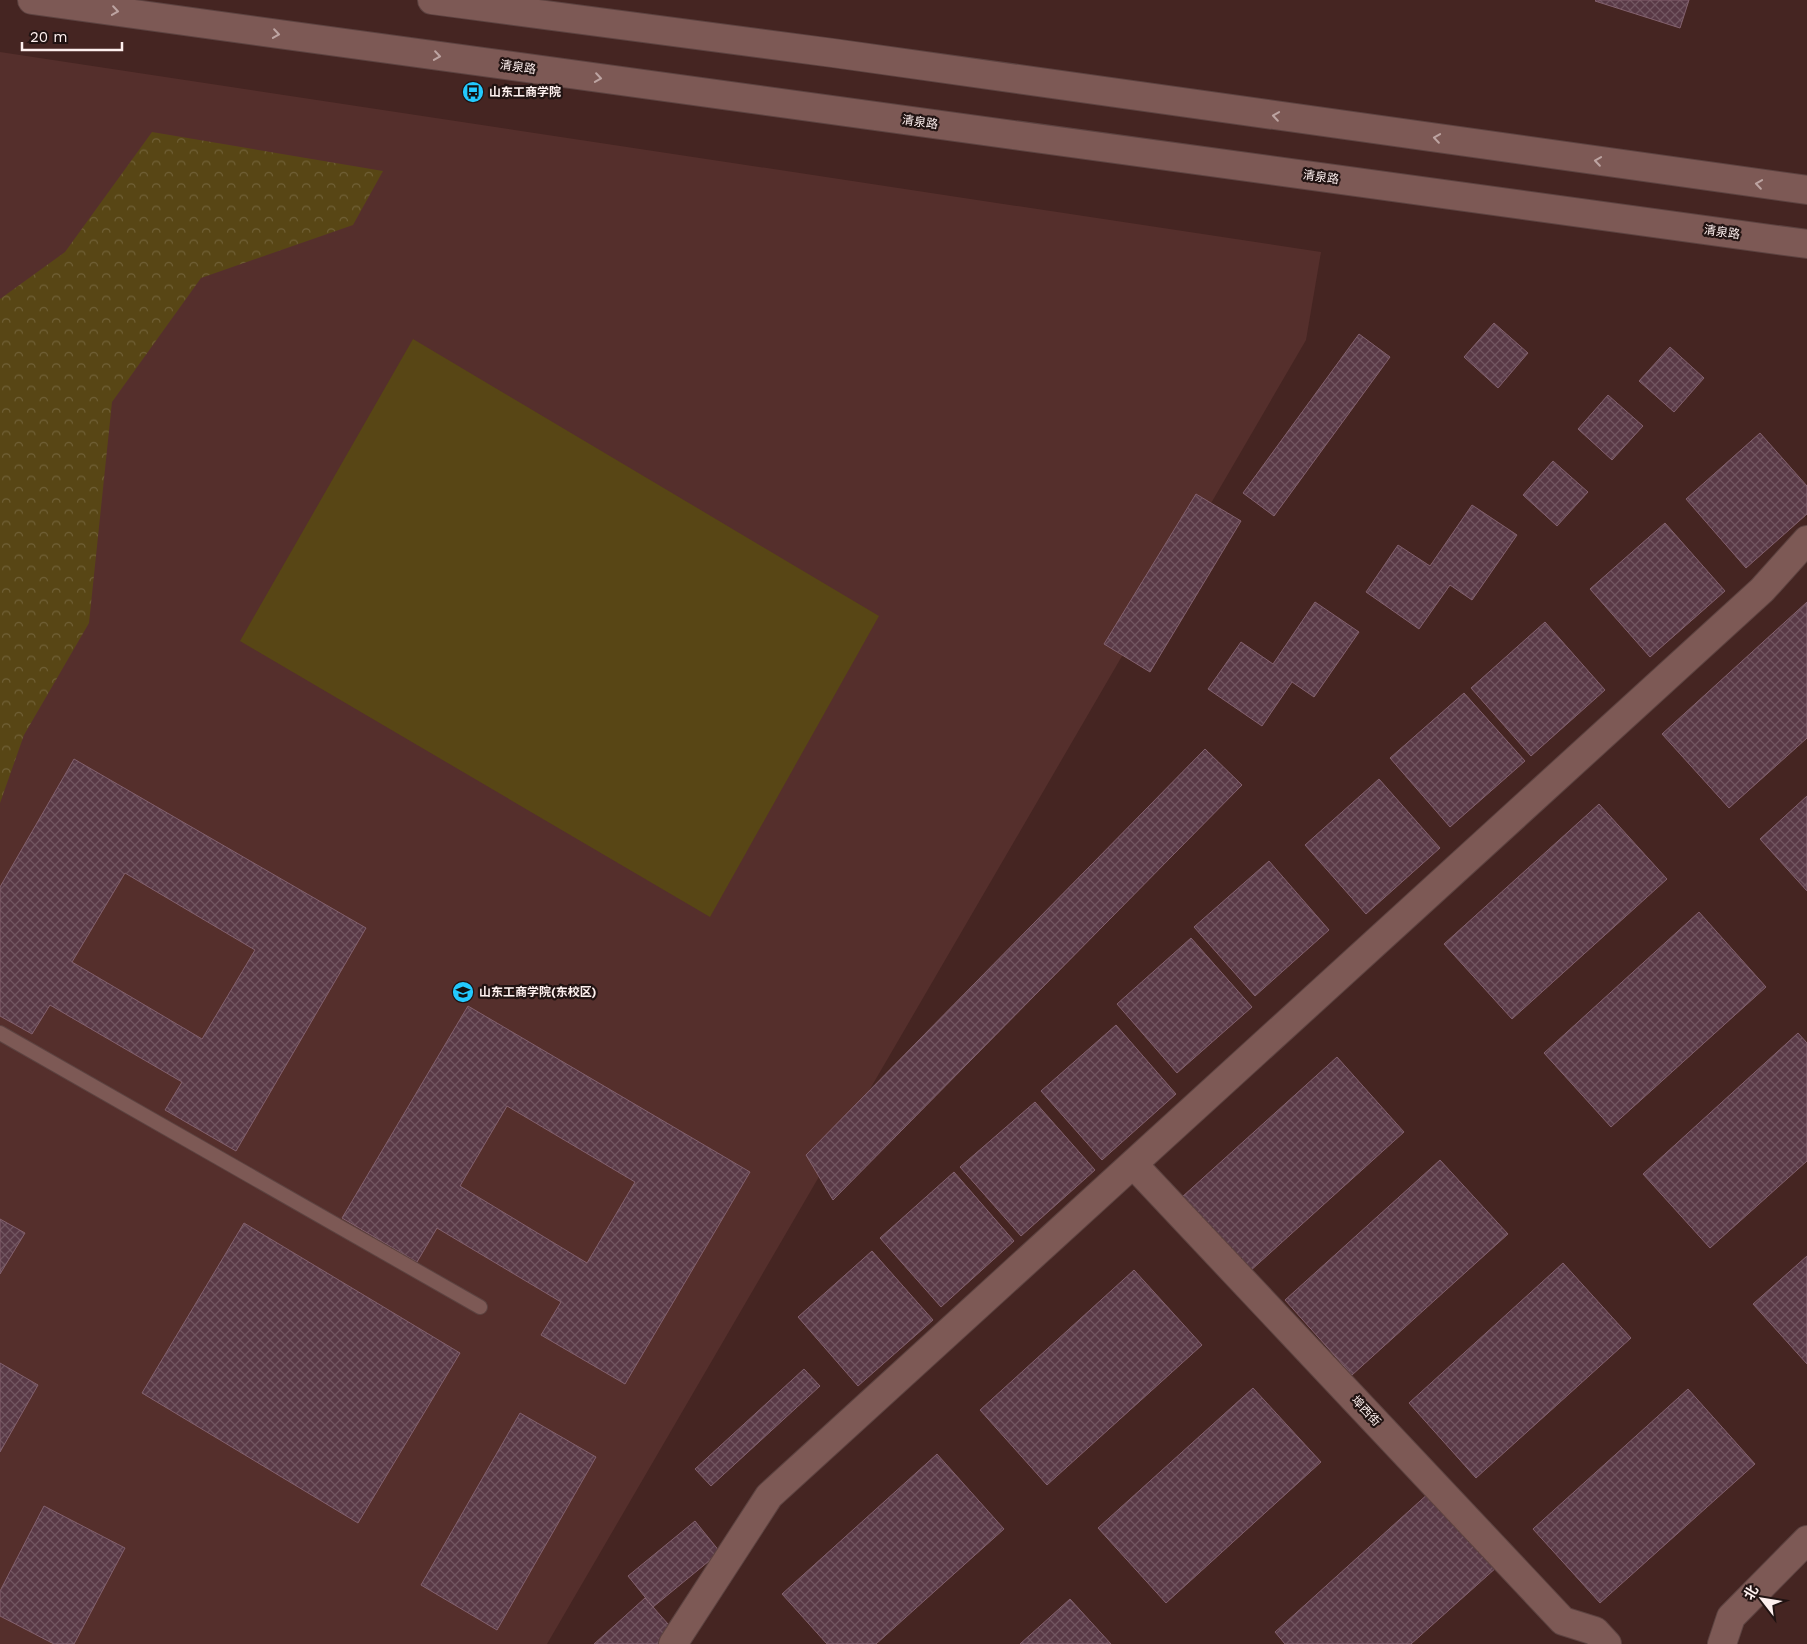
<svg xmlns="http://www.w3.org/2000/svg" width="1807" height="1644" viewBox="0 0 1807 1644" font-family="'Work Sans','Noto Sans SC',sans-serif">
  <defs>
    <pattern id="forest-crowns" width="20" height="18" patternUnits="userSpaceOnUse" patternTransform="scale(1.25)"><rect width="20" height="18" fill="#584615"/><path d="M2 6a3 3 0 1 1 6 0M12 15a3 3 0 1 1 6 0" fill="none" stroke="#716137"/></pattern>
    <pattern id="building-cross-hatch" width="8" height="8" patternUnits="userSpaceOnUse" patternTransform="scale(1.25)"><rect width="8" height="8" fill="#593946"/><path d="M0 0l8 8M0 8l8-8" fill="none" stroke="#725661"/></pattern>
  </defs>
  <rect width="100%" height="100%" fill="#452522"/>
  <path fill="#552f2c" d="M0 52 1321 252 1306 340 547 1644H0Z"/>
  <path fill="#584615" d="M413 339 879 616 710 917 240 641Z"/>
  <path fill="url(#forest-crowns)" d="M152 132 383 171 353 225 201 278 112 402 89 623 24 735 0 803V299L65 252Z"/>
  <path fill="url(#building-cross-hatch)" stroke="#83616e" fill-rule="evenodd" d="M1596 0H1689L1680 28 1595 1Z
    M1494 323 1528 353 1498 388 1464 357Z
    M1359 334 1390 357 1274 516 1243 493Z
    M1670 347 1704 378 1674 412 1639 381Z
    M1608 395 1643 426 1612 460 1578 429Z
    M1760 433 1807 486V514L1746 568 1686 499Z
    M1553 461 1588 492 1557 526 1523 495Z
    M1196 494 1241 521 1150 672 1104 644Z
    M1472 505 1517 535 1472 600 1450 585 1419 629 1366 592 1398 545 1430 566Z
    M1665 523 1725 591 1650 657 1590 589Z
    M1315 602 1359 632 1314 697 1292 682 1262 726 1208 689 1241 642 1273 664Z
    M1807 602V738L1729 808 1662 734Z
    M1545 622 1605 690 1531 756 1471 688Z
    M1464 693 1525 761 1450 827 1390 758Z
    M1205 749 1242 785 833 1200 806 1155Z
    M74 759 366 928 236 1151 165 1110 182 1082 50 1005 32 1034 0 1016V887ZM125 873 255 950 202 1039 72 962Z
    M1379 779 1440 848 1366 914 1305 845Z
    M1807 796V891L1760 839Z
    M1599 804 1667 879 1512 1019 1444 944Z
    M1269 861 1329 930 1255 996 1194 927Z
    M1699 912 1766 987 1611 1127 1544 1053Z
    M1191 938 1252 1007 1177 1073 1117 1004Z
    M468 1006 750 1172 625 1384 541 1335 561 1302 437 1228 417 1262 342 1218ZM507 1106 635 1182 587 1263 460 1186Z
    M1116 1025 1176 1094 1102 1160 1041 1091Z
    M1798 1033 1807 1043V1161L1710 1248 1643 1174Z
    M1337 1057 1404 1132 1249 1272 1182 1197Z
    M1035 1102 1095 1170 1021 1236 960 1167Z
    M1440 1160 1508 1234 1352 1375 1285 1300Z
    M954 1172 1014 1241 941 1307 880 1238Z
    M0 1219 25 1233 0 1274Z
    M244 1223 460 1353 358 1523 142 1393Z
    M872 1251 933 1320 858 1386 798 1317Z
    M1807 1256V1364L1753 1304Z
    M1563 1263 1631 1338 1476 1478 1409 1403Z
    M1134 1270 1202 1345 1047 1485 980 1410Z
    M0 1363 38 1385 0 1452Z
    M804 1369 820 1386 711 1486 695 1469Z
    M1253 1388 1321 1462 1166 1603 1098 1528Z
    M1688 1389 1755 1464 1600 1603 1533 1529Z
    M520 1413 596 1457 497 1630 421 1585Z
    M937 1454 1004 1529 876 1644H827L782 1594Z
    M1430 1492 1497 1567 1411 1644H1285L1275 1632Z
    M44 1506 125 1548 74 1644H54L0 1616V1591Z
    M695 1521 720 1552 653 1607 628 1576Z
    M645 1598 676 1633 664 1644H594Z
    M1070 1599 1111 1644H1020Z"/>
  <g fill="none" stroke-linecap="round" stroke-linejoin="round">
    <g stroke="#5d4341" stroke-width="16">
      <path id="lane" d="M0 1033 480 1307"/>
    </g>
    <g stroke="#5d4341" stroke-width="30">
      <path id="street" d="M1133 1164 1563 1621 1595 1631 1607 1644
        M673 1644 769 1496 1762 590 1807 540"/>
    </g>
    <g stroke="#5d4341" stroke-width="30">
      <path id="secondary" d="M32 0 1807 244
        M432 0 833 53 1807 190
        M1722 1644 1731 1617 1807 1540"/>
    </g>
    <use href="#lane" stroke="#7d5955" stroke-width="14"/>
    <use href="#street" stroke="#7d5955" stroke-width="28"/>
    <use href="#secondary" stroke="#7d5955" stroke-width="28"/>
  </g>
  <defs><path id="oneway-chevron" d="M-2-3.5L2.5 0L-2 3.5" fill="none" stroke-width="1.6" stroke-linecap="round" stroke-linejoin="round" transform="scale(1.25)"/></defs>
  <g stroke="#bda4a2">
    <use href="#oneway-chevron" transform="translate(115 11) rotate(8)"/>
    <use href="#oneway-chevron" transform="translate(276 34) rotate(8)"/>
    <use href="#oneway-chevron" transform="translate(437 56) rotate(8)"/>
    <use href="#oneway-chevron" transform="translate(598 78) rotate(8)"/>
    <use href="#oneway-chevron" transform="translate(1276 116) rotate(-172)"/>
    <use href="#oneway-chevron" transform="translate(1437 138) rotate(-172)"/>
    <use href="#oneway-chevron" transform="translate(1598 161) rotate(-172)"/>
    <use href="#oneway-chevron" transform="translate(1759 184) rotate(-172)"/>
  </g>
  <defs>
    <g id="bus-disc" transform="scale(1.125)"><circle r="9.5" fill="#23c9fe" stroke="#211312"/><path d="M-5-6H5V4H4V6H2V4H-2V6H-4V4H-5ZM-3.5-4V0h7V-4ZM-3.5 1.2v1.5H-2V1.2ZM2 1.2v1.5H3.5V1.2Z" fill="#111"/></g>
    <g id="university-disc" transform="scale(1.125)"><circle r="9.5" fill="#23c9fe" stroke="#211312"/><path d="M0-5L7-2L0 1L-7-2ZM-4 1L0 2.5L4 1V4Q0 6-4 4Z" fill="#111"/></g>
  </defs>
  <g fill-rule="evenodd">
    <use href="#bus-disc" x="473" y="92"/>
    <use href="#university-disc" x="463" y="992"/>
  </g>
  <g text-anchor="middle" stroke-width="4.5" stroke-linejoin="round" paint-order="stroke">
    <g font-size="12" fill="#fdefee" stroke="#211312">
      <text transform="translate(518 67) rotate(8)" y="4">清泉路</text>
      <text transform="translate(920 122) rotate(8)" y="4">清泉路</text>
      <text transform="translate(1321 177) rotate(8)" y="4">清泉路</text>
      <text transform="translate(1722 232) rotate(8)" y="4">清泉路</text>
      <text transform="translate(1366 1411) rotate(47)" y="4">埠西街</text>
    </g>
    <g font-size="12" font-weight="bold" fill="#fdefee" stroke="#211312" text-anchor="start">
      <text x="489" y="96">山东工商学院</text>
      <text x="479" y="996">山东工商学院(东校区)</text>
    </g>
  </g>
  <g transform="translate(1762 1599) rotate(301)" stroke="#211312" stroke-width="4" paint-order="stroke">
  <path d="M0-4L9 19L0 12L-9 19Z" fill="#fdefee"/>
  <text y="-8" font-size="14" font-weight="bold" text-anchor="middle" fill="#fdefee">北</text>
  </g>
  <path d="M22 42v8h100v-8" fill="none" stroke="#fdefee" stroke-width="2.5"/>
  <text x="30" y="42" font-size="15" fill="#fdefee" stroke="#211312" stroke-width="4" paint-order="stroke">20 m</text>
</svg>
